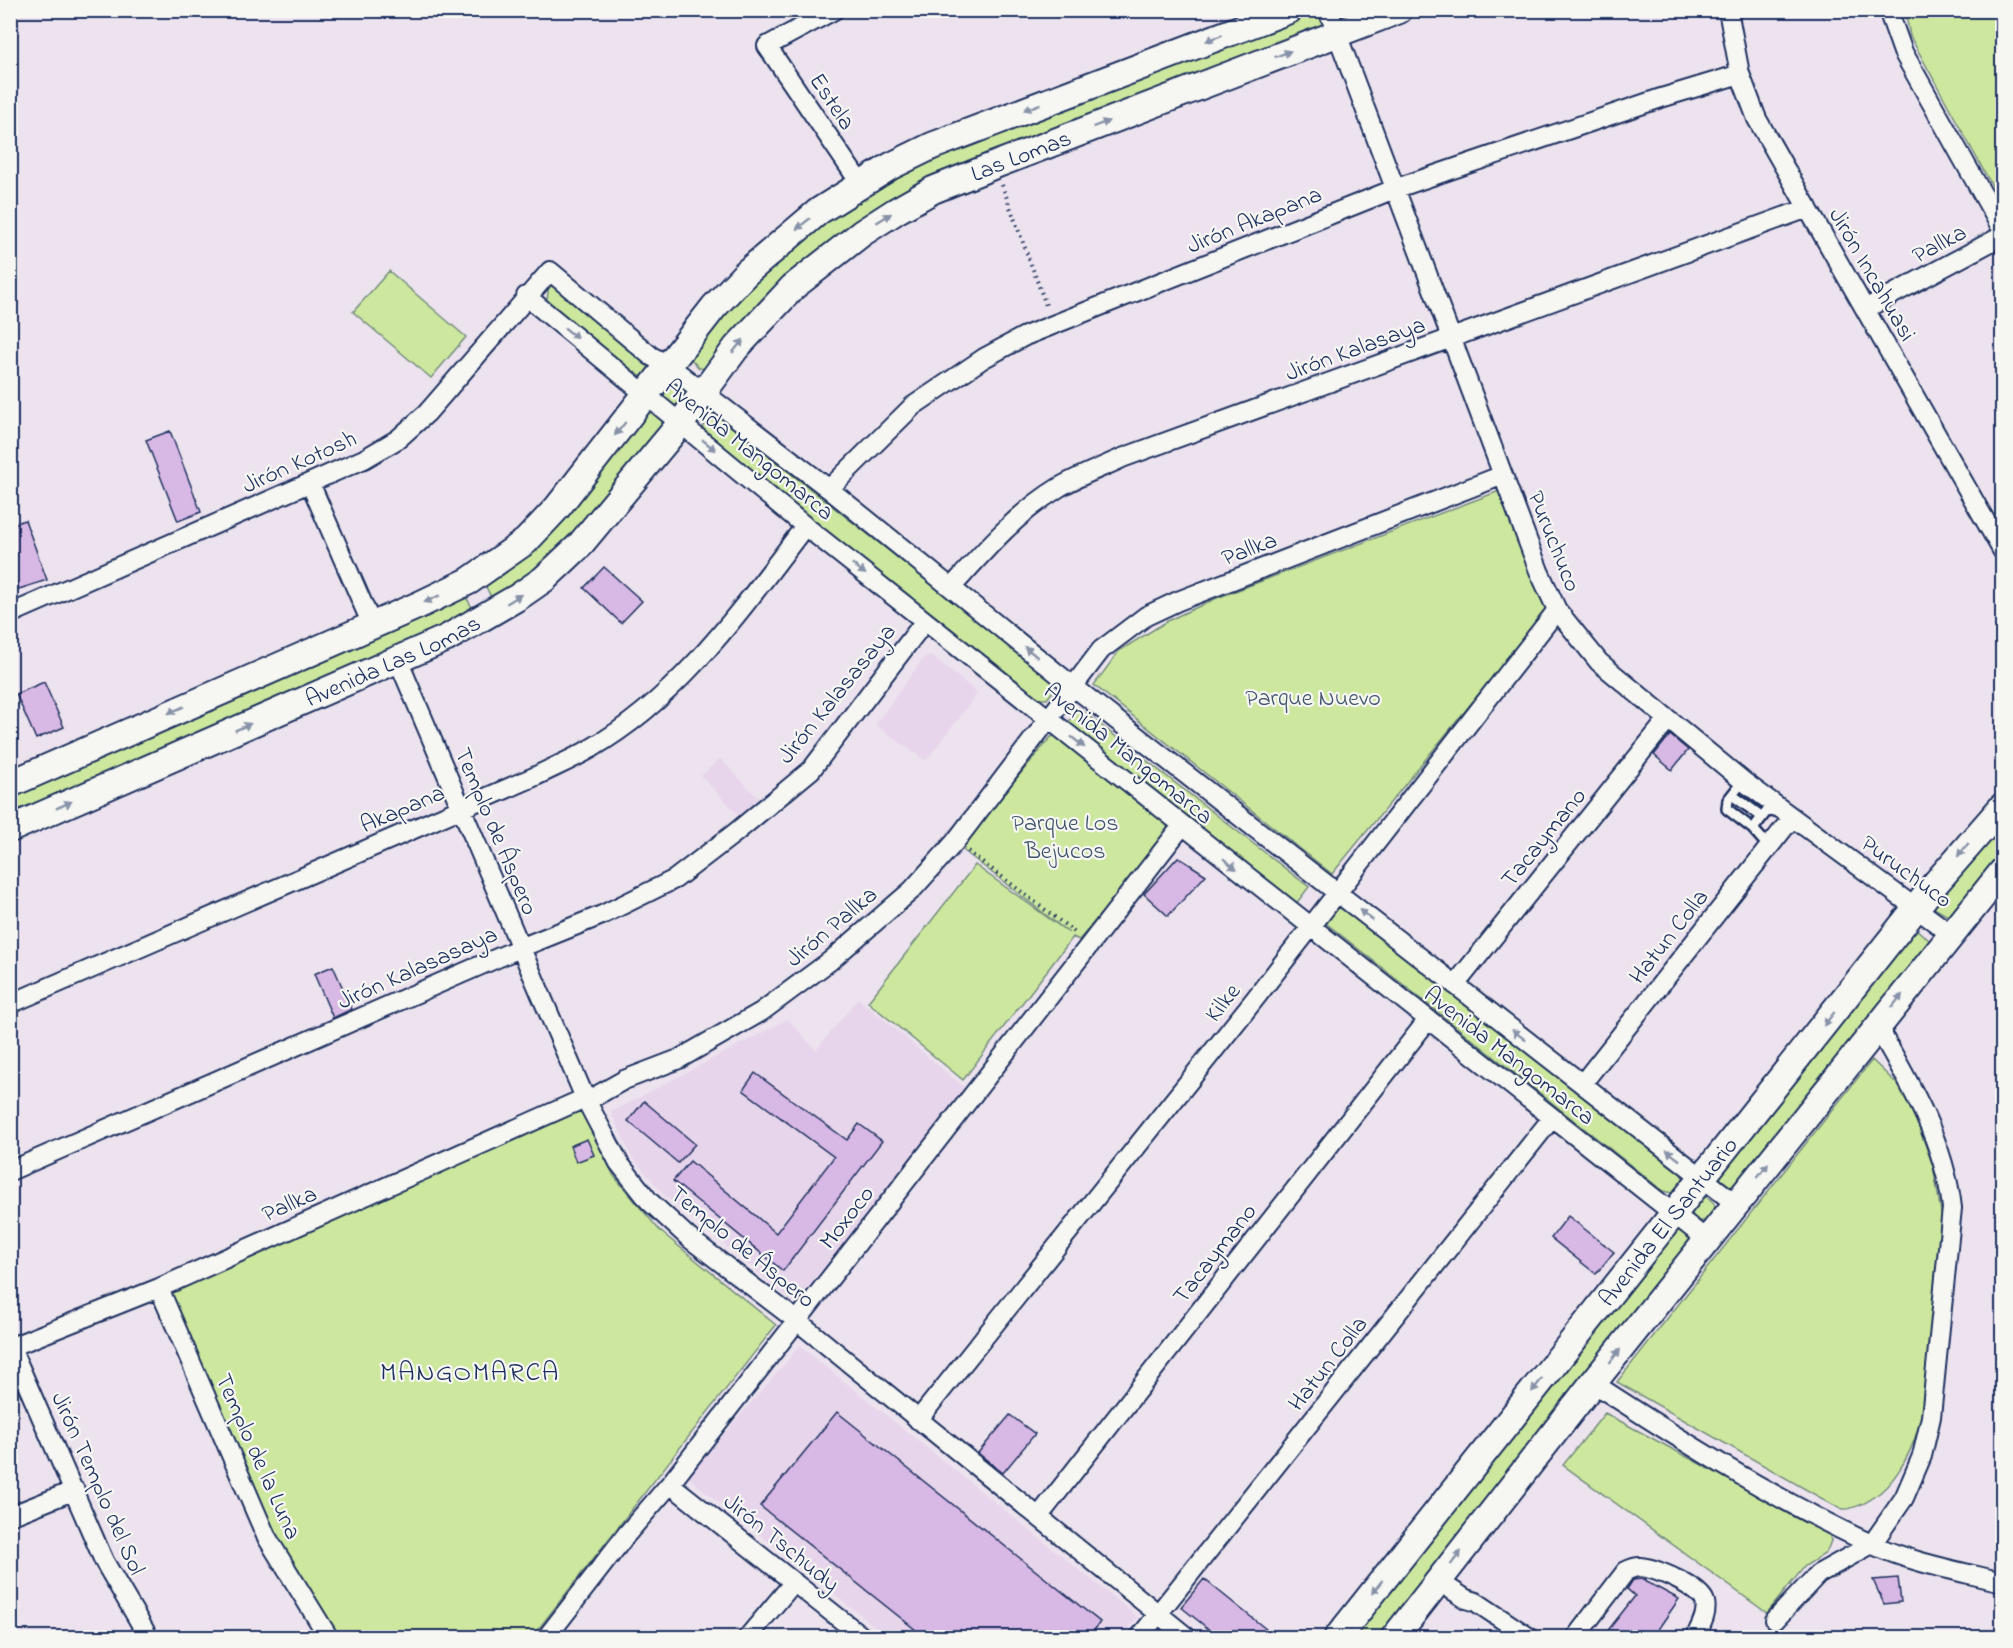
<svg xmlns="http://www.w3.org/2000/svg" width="2013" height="1648" viewBox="0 0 2013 1648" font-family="'Indie Flower',sans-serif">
  <rect width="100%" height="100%" fill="#ede3ee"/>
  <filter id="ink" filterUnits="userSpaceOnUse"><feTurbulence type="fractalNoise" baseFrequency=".0167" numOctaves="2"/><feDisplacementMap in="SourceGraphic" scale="12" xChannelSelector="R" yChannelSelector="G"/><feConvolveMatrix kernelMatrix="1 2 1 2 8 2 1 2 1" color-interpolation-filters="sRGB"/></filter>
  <g filter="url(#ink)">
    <path fill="#e7d6eb" d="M931 655 978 693 926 761 875 725 924 657Z
      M720 758 759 799 740 817 701 776Z
      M858 998 965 1088 796 1304 666 1197 631 1156 611 1112 788 1019 816 1050Z
      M800 1346 1138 1617 1121 1637H888L687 1477Z"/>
    <path fill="#cde89e" stroke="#748c7e" stroke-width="1.5" d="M1311 11 1320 15 1324 26 939 180 708 369 699 368 690 358 691 349 787 248 898 172Z
      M1905 11H2002V204L1910 36Z
      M389 271 466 337 431 378 353 312Z
      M566 283 656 355 648 375 639 376 547 300 549 285Z
      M671 378 687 390 681 403 672 406 661 398 659 389Z
      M649 409 662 417V427L566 547 501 598 491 597 485 585Z
      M714 413 1054 681V690L1047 699H1039L699 432Z
      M1502 490 1549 608 1332 874 1094 685 1119 651 1169 620 1217 598Z
      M455 594 466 597 473 609 470 619 11 818 10 788Z
      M1079 708 1309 887 1295 905 1067 724Z
      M1059 735 1167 824 1168 834 1079 940 1073 937 963 1080 868 1002 975 865 1069 933 959 847 1051 737Z
      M2002 819V860L1955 915H1946L1934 908V898Z
      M1338 903 1681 1173 1684 1181 1676 1194 1663 1191 1322 920Z
      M1910 929 1917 930 1929 940 1927 954 1737 1187H1727L1718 1178 1721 1167Z
      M1872 1060 1900 1087 1918 1125 1933 1166 1942 1218 1924 1404C1916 1448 1892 1503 1842 1510L1617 1382Z
      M579 1107 614 1176 660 1231 776 1325 532 1637H336L262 1518 166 1293Z
      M1691 1209a12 12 0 1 1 24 0a12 12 0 1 1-24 0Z
      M1680 1228 1692 1236 1691 1246 1382 1637 1344 1638 1673 1229Z
      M1605 1413 1823 1530 1830 1536 1831 1541 1826 1553 1805 1566 1767 1613 1563 1465Z"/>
    <path fill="#d8b8e4" stroke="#1b2f5e" stroke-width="1.5" d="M170 431 201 512 178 521 146 440Z
      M25 520 47 580 19 589 10 564V525Z
      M604 567 642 601 621 623 584 588Z
      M44 682 64 727 36 739 16 694Z
      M1670 735 1688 750 1672 770 1654 755Z
      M1178 857 1206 875 1168 916 1144 894Z
      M333 966 352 1009 333 1018 314 974Z
      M755 1073 847 1140 859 1124 882 1141 783 1271 673 1181 690 1161 776 1233 834 1157 743 1090Z
      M644 1101 695 1144 678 1163 628 1121Z
      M587 1139 594 1155 576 1162 570 1146Z
      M1568 1216 1614 1252 1596 1274 1551 1238Z
      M837 1412 1100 1622 1089 1638H926L760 1506Z
      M1010 1415 1035 1434 1003 1473 978 1453Z
      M1898 1578 1901 1602 1884 1604 1873 1580Z
      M1204 1579 1277 1638H1220L1181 1607Z
      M1641 1579 1679 1599 1652 1638H1602L1635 1596 1627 1589 1633 1580Z"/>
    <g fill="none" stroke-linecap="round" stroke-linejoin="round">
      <g stroke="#1b2f5e" stroke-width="14">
        <path id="lane" d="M1743 781 1728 800 1727 809 1753 829 1766 812 1780 810
          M1732 795 1761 816
          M1753 829 1769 847"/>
      </g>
      <g stroke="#1b2f5e" stroke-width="22">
        <path id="street" d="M834 10 767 46 860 183
          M1328 10 1539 571 1557 610 1599 662 1743 781 1951 934
          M1728 10 1740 74 1757 119 2002 550
          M1888 10 1903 52 2002 229
          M526 296 805 526 1707 1240
          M1865 309 2002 236
          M310 483 372 625
          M829 489 913 406 984 358 1025 336 1397 188 1661 98 1740 74
          M952 587C984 551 1016 514 1058 488 1078 476 1101 468 1122 458L1808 208
          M10 614 364 459 398 439 427 413 550 271 651 356 668 365 829 489 1074 687 1736 1204
          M398 660 585 1098 619 1163 649 1201 689 1238 796 1320 1188 1638
          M1455 985 1668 719
          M10 1004 536 776C554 767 573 759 590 749 681 697 743 607 805 526
          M1582 1084 1792 818
          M587 1101 624 1080 679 1059 761 1012 830 961 912 890 955 842 1101 650 1146 616 1178 601 1503 475
          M10 1171 520 948 602 915 675 879 735 833 811 770 925 621
          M159 1288 266 1536 329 1638
          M10 1345 104 1561 149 1638
          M11 1347 159 1288 585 1098
          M1593 1383C1682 1441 1774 1499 1871 1544 1912 1563 1959 1571 2002 1582
          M918 1420 1254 1000 1557 610
          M670 1484 864 1638
          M10 1516 75 1490
          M1039 1516 1427 1021
          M1438 1581 1466 1599 1476 1602 1530 1638
          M1775 1620 1818 1574 1872 1544 1904 1498 1922 1456 1931 1417 1952 1208C1945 1143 1910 1083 1877 1026
          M546 1638 626 1535 670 1484 1182 826
          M747 1638 794 1582
          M1139 1638 1552 1118
          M1575 1638 1626 1571C1630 1569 1635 1567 1640 1567 1655 1568 1701 1587 1705 1602 1708 1614 1700 1627 1695 1638"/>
      </g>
      <g stroke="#1b2f5e" stroke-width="30">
        <g id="secondary">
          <path d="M10 784 419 605 469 581 526 541 557 508 714 307 746 273 819 211 891 166 932 146 1289 10"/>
          <path id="s1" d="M10 829 447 638 518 597 544 579 579 546 681 423 736 348 793 287 862 233 896 211 933 190 995 165 1399 10"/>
          <path id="s2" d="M1337 1638 1935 884 2002 807"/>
          <path d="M1394 1638 1593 1383 2002 872"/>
        </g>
      </g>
      <path stroke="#1b2f5e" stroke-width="4" stroke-dasharray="1.5 4.5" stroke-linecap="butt" d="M1002 185 1047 308
        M968 851 1077 934"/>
      <use href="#lane" stroke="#f6f6f2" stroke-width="9"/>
      <use href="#street" stroke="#f6f6f2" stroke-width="18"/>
      <use href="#secondary" stroke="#f6f6f2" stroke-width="26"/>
    </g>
    <defs><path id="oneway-solid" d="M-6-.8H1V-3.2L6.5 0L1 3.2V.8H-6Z" transform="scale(1.5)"/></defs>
    <g fill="#8892a8">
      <use href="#oneway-solid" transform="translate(1214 38) rotate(159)"/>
      <use href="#oneway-solid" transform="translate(1283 54) rotate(-21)"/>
      <use href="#oneway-solid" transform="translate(1032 107) rotate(159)"/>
      <use href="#oneway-solid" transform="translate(1101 124) rotate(-21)"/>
      <use href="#oneway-solid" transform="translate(884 218) rotate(-32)"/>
      <use href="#oneway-solid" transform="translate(803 224) rotate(141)"/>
      <use href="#oneway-solid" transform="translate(571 333) rotate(39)"/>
      <use href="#oneway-solid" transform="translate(738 346) rotate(-51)"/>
      <use href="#oneway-solid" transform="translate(620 429) rotate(129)"/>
      <use href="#oneway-solid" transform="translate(709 445) rotate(39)"/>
      <use href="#oneway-solid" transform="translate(859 569) rotate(38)"/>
      <use href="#oneway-solid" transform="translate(432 599) rotate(155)"/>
      <use href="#oneway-solid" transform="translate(514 599) rotate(-32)"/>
      <use href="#oneway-solid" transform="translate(1031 652) rotate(-141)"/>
      <use href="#oneway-solid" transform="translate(176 710) rotate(156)"/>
      <use href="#oneway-solid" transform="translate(243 727) rotate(-24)"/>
      <use href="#oneway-solid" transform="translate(1078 742) rotate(39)"/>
      <use href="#oneway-solid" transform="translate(64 805) rotate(-24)"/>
      <use href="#oneway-solid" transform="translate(1963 850) rotate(129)"/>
      <use href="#oneway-solid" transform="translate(1230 864) rotate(39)"/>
      <use href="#oneway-solid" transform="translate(1366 915) rotate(-142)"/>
      <use href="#oneway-solid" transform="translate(1897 1001) rotate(-51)"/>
      <use href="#oneway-solid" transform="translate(1829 1019) rotate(128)"/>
      <use href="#oneway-solid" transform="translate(1519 1035) rotate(-142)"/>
      <use href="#oneway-solid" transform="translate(1673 1155) rotate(-142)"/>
      <use href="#oneway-solid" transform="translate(1763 1170) rotate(-52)"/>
      <use href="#oneway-solid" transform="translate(1615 1356) rotate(-52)"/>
      <use href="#oneway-solid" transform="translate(1537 1385) rotate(128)"/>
      <use href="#oneway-solid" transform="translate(1456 1558) rotate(-52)"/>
      <use href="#oneway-solid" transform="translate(1377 1587) rotate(128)"/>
    </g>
  </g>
  <g text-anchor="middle" stroke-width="4.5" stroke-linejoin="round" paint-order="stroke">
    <g font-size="24" fill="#1b2f5e" stroke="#f6f6f2">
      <text transform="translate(833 101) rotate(56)" y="8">Estela</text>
      <text dy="8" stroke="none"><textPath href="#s1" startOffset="1240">Las Lomas</textPath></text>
      <text transform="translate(1254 219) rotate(-22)" y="8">Jirón Akapana</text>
      <text transform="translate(1939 243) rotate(-28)" y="8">Pallka</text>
      <text transform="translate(1873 274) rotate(60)" y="8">Jirón Incahuasi</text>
      <text transform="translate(1355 348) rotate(-20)" y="8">Jirón Kalasaya</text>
      <text transform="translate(750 449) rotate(39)" y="8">Avenida Mangomarca</text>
      <text transform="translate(299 461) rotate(-24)" y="8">Jirón Kotosh</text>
      <text transform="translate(1555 541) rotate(68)" y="8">Puruchuco</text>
      <text transform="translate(1249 548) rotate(-21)" y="8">Pallka</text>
      <text dy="8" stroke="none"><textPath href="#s1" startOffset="418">Avenida Las Lomas</textPath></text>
      <text transform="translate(836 693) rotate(-51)" y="8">Jirón Kalasasaya</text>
      <text transform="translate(1129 753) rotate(39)" y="8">Avenida Mangomarca</text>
      <text transform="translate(402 808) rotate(-23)" y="8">Akapana</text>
      <text transform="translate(497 831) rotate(67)" y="8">Templo de Áspero</text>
      <text transform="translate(1543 837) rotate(-51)" y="8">Tacaymano</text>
      <text transform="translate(1907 871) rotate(36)" y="8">Puruchuco</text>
      <text transform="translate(831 926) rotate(-40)" y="8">Jirón Pallka</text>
      <text transform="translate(1668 936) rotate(-52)" y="8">Hatun Colla</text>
      <text transform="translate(417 967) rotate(-24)" y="8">Jirón Kalasasaya</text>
      <text transform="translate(1222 1002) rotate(-52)" y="8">Kilke</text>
      <text transform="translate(1510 1055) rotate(38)" y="8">Avenida Mangomarca</text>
      <text transform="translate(289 1203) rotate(-24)" y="8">Pallka</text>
      <text transform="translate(846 1217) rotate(-52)" y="8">Moxoco</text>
      <text dy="8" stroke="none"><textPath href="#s2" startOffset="532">Avenida El Santuario</textPath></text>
      <text transform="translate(743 1246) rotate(39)" y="8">Templo de Áspero</text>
      <text transform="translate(1214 1253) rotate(-52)" y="8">Tacaymano</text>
      <text transform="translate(1327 1363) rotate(-52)" y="8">Hatun Colla</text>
      <text transform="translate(259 1456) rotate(66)" y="8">Templo de la Luna</text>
      <text transform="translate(99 1483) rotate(66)" y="8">Jirón Templo del Sol</text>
      <text transform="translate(782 1542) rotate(39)" y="8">Jirón Tschudy</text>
    </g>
    <g font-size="24" fill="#3f546b" stroke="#f6f6f2">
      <text x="1313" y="705">Parque Nuevo</text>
      <text x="1065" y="830">Parque Los<tspan x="1065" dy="28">Bejucos</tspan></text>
    </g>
    <g font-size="27" letter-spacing="1.5" fill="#1b2f5e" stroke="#f6f6f2">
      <text x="470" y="1380">MANGOMARCA</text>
    </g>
  </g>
  <rect width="2013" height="1648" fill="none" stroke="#f6f6f2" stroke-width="36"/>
  <rect x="18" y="18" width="1977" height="1612" fill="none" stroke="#1b2f5e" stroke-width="2" filter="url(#ink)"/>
</svg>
